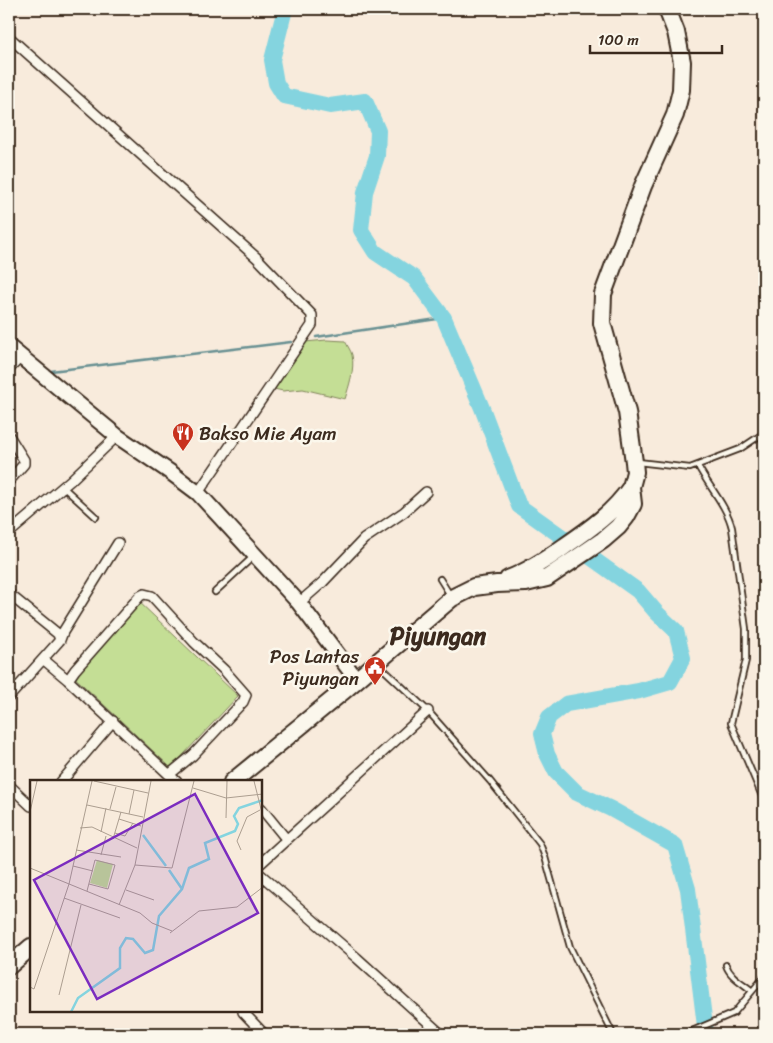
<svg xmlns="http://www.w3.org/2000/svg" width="773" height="1043" viewBox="0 0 773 1043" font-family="Sriracha,sans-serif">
  <rect width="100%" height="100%" fill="#f8ebdc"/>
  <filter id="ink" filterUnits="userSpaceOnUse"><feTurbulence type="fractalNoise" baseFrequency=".02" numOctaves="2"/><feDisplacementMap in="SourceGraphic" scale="10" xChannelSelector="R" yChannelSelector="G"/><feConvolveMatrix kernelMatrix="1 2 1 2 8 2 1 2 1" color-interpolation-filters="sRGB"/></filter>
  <g filter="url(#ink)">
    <path fill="#c4de95" stroke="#80845a" d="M327 340 345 341C347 345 351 351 352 355 355 369 349 386 345 399L303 389 283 391 274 389 305 342Z
      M136 599 238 696 171 768 68 671Z"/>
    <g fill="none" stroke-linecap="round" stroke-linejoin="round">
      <path stroke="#679092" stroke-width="2.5" d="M316 337 444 318
        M51 371 291 342"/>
      <path stroke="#84d4df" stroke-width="16" d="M285 9 272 60 276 83 284 96 330 106 365 101 378 131 377 156 365 192 361 230 375 252 414 278 444 318 482 408 519 506 638 591 656 612 676 631 683 658 670 682 639 691 566 704 549 717 542 734 547 754 556 772 577 793 611 809 675 845 688 889 706 1034"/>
      <g stroke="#3b2a1e" stroke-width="8">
        <path id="lane" d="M638 462 690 468 740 449 764 433
          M698 466C709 487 727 506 732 528L746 629V660L731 723 764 801
          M63 487 96 517
          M440 579 450 595
          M215 592 254 556
          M379 665 428 711 490 781 540 844 545 857 570 947 613 1034
          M726 965C730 977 743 983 752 991
          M685 1034 734 1013 764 977"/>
      </g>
      <g stroke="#3b2a1e" stroke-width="12">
        <path id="street" d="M9 37 257 258 312 315V325L198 493
          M9 369 21 357
          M9 436 24 460V464L9 481
          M9 533 71 480 117 436
          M9 594 58 634 60 640
          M299 603 323 582 364 539 404 512 426 492
          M43 659 68 680
          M9 697 60 640 63 632 118 543
          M170 774 193 755 243 702 246 695 224 670 194 642 152 596 144 594 140 596 75 670 68 680 177 782
          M61 782 113 721
          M9 785 31 806
          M261 808 287 840
          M261 863 428 711
          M261 875 357 958 441 1034
          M243 1012 264 1034"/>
      </g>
      <g stroke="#3b2a1e" stroke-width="18">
        <path id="primary" d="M9 347 117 436 170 472 198 493 299 603 357 680"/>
      </g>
      <g stroke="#3b2a1e" stroke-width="20">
        <path id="highway" d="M508 579C529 571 547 559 565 546 590 529 614 512 631 487
          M232 782 347 688 452 598 474 587 497 584 526 583 547 578 603 540 618 527 626 517 633 504 631 487 635 472 634 462 627 412 602 323 603 294 643 186 675 115 681 90 682 62 676 32 667 9
          M9 966 31 947"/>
      </g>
      <use href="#lane" stroke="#fbf7ec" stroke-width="4.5"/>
      <use href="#street" stroke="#fbf7ec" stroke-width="9"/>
      <use href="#primary" stroke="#fbf7ec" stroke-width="14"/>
      <use href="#highway" stroke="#fbf7ec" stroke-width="16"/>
    </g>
  </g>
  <defs>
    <g id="restaurant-pin" transform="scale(1.125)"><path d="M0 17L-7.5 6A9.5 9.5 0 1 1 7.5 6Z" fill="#c8321e" stroke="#fbf7ec"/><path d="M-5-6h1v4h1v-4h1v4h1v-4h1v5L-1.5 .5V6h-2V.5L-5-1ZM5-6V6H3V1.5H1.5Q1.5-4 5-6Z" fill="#fff"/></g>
    <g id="civic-pin" transform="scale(1.125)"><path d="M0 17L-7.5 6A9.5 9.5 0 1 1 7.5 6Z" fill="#c8321e" stroke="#fbf7ec"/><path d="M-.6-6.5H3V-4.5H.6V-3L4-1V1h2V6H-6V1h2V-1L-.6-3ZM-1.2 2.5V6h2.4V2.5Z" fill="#fff"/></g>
  </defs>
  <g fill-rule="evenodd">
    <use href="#restaurant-pin" x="183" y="433"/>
    <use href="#civic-pin" x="375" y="667"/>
  </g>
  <g text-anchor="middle" stroke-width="5" stroke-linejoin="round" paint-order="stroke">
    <g font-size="19" fill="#3b2a1e" stroke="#fbf7ec" text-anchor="start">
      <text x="199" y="440">Bakso Mie Ayam</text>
      <text x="359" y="663" text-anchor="end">Pos Lantas<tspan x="359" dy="22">Piyungan</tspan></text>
    </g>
    <g font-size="24" font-weight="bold" fill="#3b2a1e" stroke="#fbf7ec">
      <text x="438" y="644">Piyungan</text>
    </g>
  </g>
  <g transform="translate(30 780)">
    <rect width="232" height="232" fill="#f8ebdc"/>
    <path d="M67 80 83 84 77 108 60 103Z" fill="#c4de95"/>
    <path fill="none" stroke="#84d4df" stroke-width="2.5" d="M113 55 136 86M139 90 152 109M41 232 48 218 90 188V168L96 158 103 159 115 173 123 170 129 136 152 109 159 88 179 79 175 63 205 51 208 44 204 36 209 28 233 20"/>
    <path fill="none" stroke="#ac9e90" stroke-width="1" d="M64 1 118 13M224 1 233 37M163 8 196 18 233 14M57 25 113 37M80 29 86 7M0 32 7 1M99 34 104 10M196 38 197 1M89 39 111 46M50 48 62 47 107 68M71 52 76 28M85 53 95 56 103 43M83 59 91 32M46 70 91 77M211 70 207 61 217 37 230 30M71 75 76 56M105 85 142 88 164 1M43 86 63 91M0 88 110 133 122 143 142 151M96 110 124 120M57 111 65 80 85 85 78 109 59 104M34 118 90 138M89 125 105 85 121 1M140 153 169 131 207 127 233 107M0 207 4 209 39 104 62 1M29 215 51 125"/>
    <path fill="#7b2cbf" fill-opacity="0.15" stroke="#7b2cbf" stroke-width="2.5" d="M165 14 228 133 67 219 4 100Z"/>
    <rect width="232" height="232" fill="none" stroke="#3b2a1e" stroke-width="2.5"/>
  </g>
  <rect width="773" height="1043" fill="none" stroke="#fbf7ec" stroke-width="30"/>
  <rect x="15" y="15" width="743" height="1013" fill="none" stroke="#3b2a1e" stroke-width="2" filter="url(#ink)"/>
  <path d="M590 45v8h132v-8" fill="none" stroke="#3b2a1e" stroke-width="2.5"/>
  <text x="598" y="45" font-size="15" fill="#3b2a1e" stroke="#fbf7ec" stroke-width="4" paint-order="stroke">100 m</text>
</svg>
